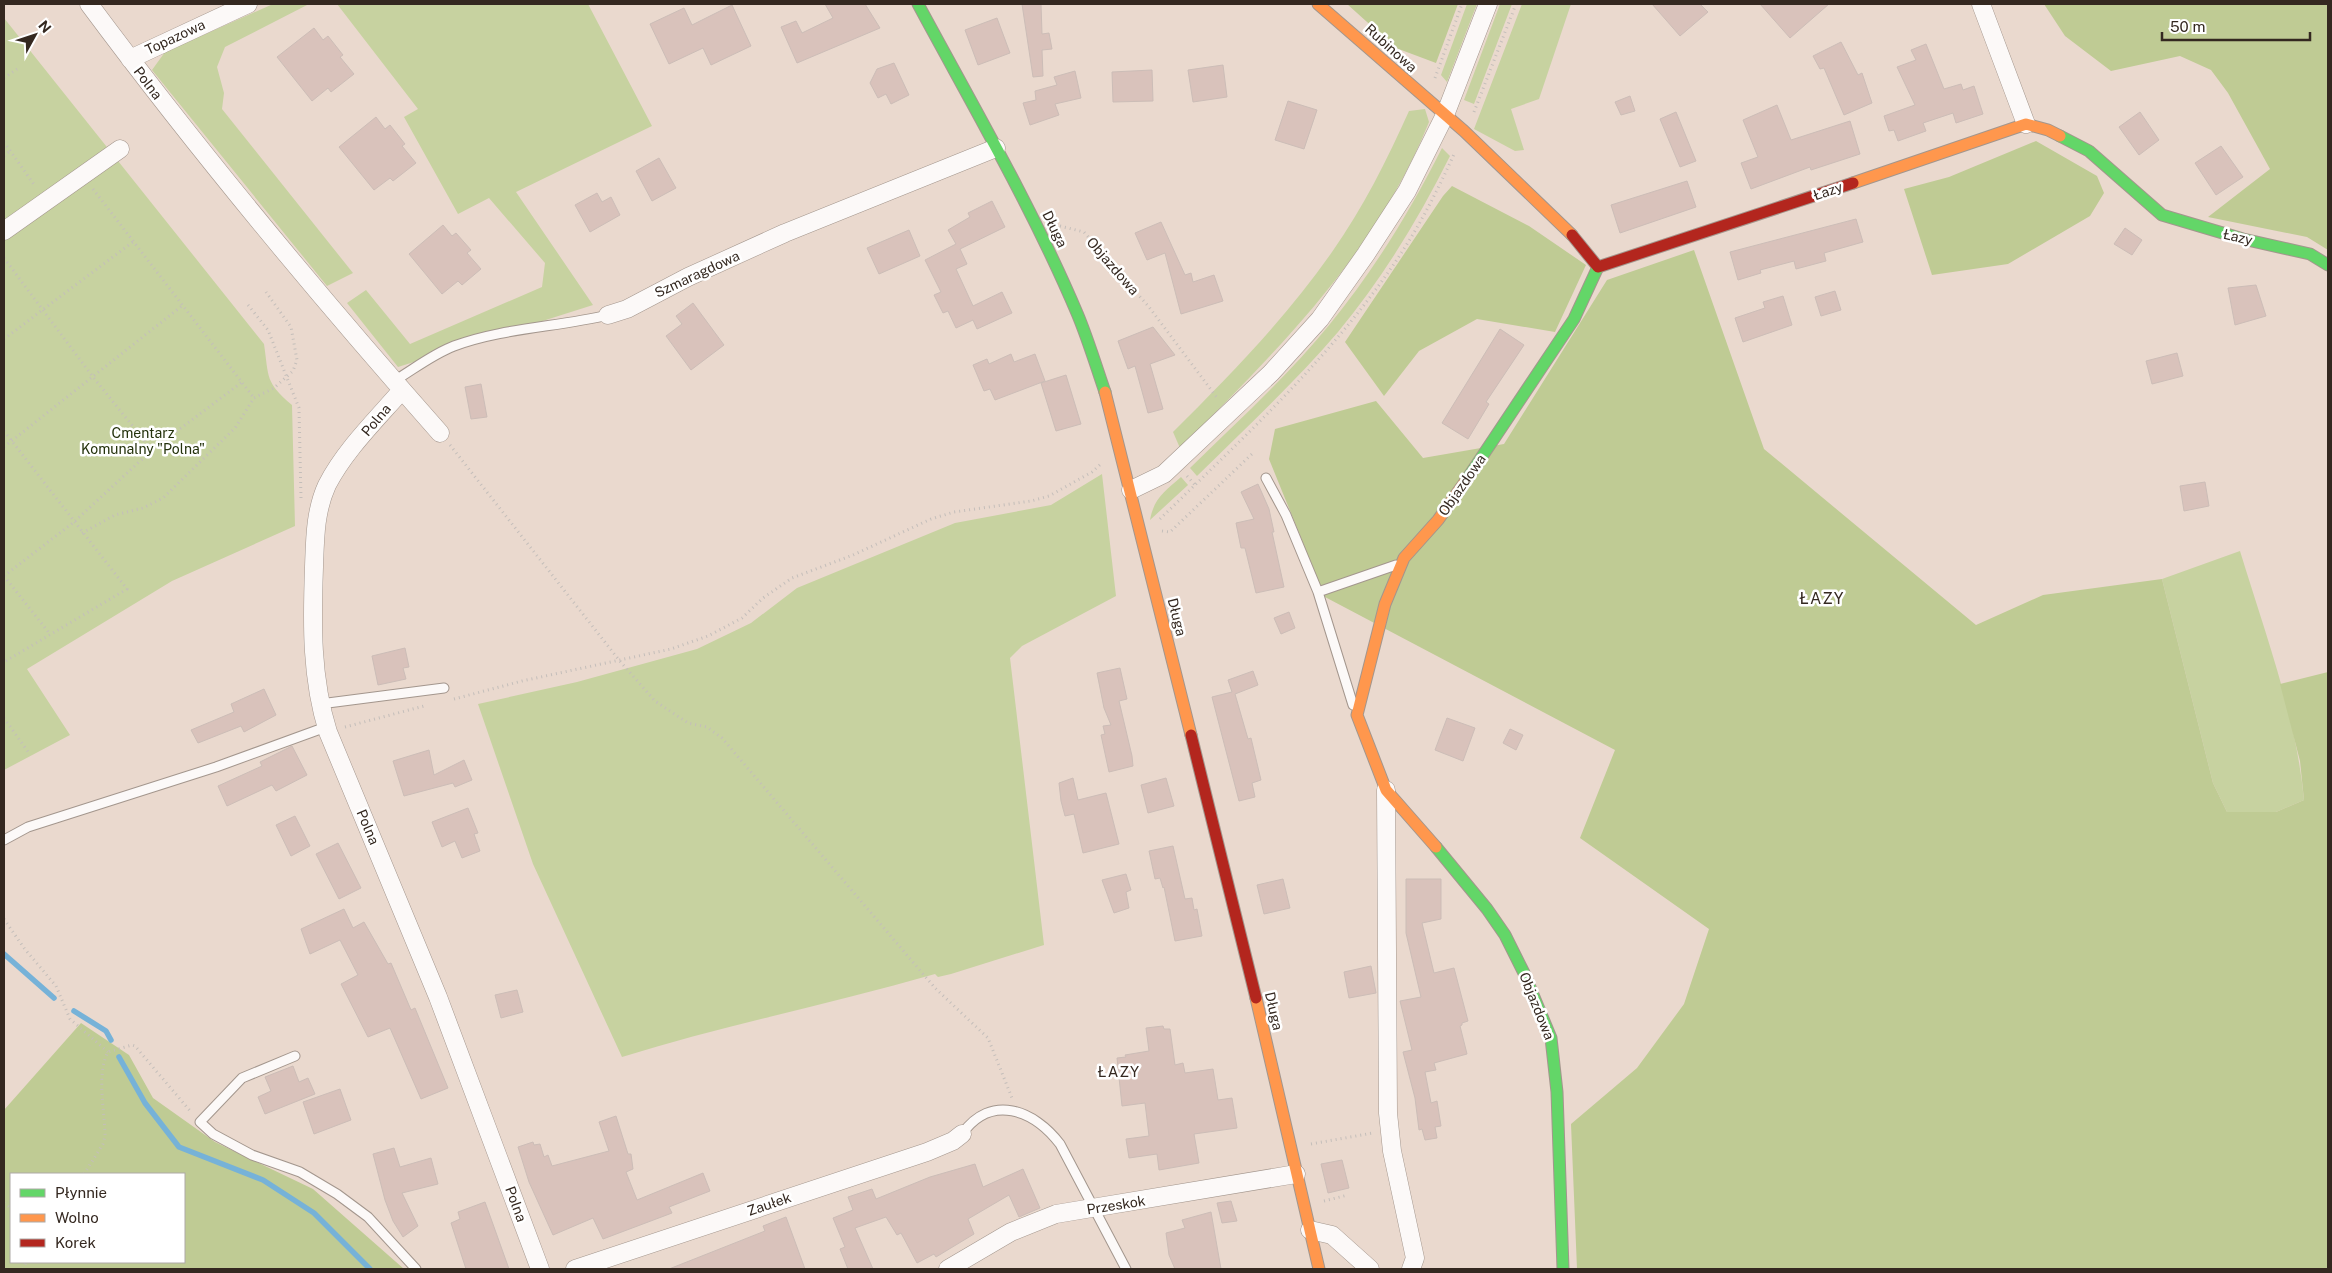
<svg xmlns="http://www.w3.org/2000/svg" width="2332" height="1273" viewBox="0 0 2332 1273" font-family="'Public Sans',sans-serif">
  <rect width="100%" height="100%" fill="#ead9ce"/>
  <path fill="#c7d2a0" d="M273 4H309L225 47 217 67 224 93 222 109 353 273 327 286 152 70 165 52Z
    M337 4H588L652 126 516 192 593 305 398 367 347 303 366 290 410 344 542 287 545 263 489 198 458 214 404 117 418 109Z
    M1467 4H1477L1447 82 1441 75Z
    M1500 4H1512L1474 104 1464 100Z
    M1522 4H1571L1539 99 1511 109 1524 150 1515 151 1474 129Z
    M4 18 264 344C269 378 265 382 292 405L295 526 172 581 27 669 70 735 4 770Z
    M1425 109 1429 122C1377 252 1277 351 1180 448L1173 432C1229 376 1287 317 1332 252 1363 208 1387 160 1409 111Z
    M1442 148 1450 156C1419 218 1383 278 1338 332 1294 383 1245 429 1197 476L1190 468C1238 421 1288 376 1330 324 1374 270 1411 210 1442 148Z
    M1102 474 1116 596 1022 646 1010 658 1044 945 951 974 938 977 935 974C831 1004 725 1025 622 1057L533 864 478 704 577 682 697 649 751 623 797 588 955 523 1051 505Z
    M1181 477 1188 485 1150 520C1154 498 1165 491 1181 477Z
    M2240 551C2265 633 2296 715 2304 800L2276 812H2227L2213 783 2162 579Z"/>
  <path fill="#bfcb94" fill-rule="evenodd" d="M1347 4H1458L1436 63 1396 48Z
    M2044 4H2328V250L2307 237 2208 217 2270 169 2228 93 2211 70 2180 56 2111 71 2065 36Z
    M2036 141 2097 176 2104 193 2090 216 2008 264 1932 275 1904 189 1949 177Z
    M1452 186 1529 226 1586 265 1555 332 1477 319 1419 351 1384 396 1345 342 1443 196Z
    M1694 250 1764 449 1976 625 2043 595 2162 579 2213 783 2227 812H2276L2304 800 2300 761 2280 684 2328 672V1269H1577L1571 1124 1637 1068 1684 1004 1709 929 1580 838 1615 750 1325 597 1269 459 1275 429 1376 401 1423 458 1504 444 1607 280Z
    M81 1023 129 1055 153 1098 215 1142 313 1189 404 1269H4V1110ZM184 1174V1262H11V1174Z"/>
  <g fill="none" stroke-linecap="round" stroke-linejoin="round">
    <path stroke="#76b2d8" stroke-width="5.5" d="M4 954 54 998
      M74 1011 106 1031 111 1040
      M119 1057 145 1103 179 1147 263 1180 314 1213 370 1269"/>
  </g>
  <path fill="#d9c2bb" stroke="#ccbdb7" d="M825 4H865L880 28 797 63 781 27 796 21 802 33 833 18Z
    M1022 4H1041L1042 34 1049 33 1052 49 1042 50 1043 76 1033 77Z
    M1652 4H1700L1708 12 1680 36Z
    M1760 4H1829L1790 38Z
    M732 5 751 46 711 65 703 48 669 64 650 24 684 8 692 25Z
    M997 18 1010 53 978 65 965 30Z
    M314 28 323 40 328 36 343 55 340 57 354 74 331 92 328 88 312 101 277 57Z
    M1841 42 1858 75 1862 73 1872 103 1844 115 1824 68 1820 69 1813 56Z
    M1926 44 1944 89 1961 84 1963 90 1974 86 1983 114 1956 123 1953 113 1923 123 1926 131 1898 141 1894 130 1889 131 1884 116 1915 105 1897 67 1916 60 1911 50Z
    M894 63 909 95 891 104 886 94 878 98 870 83 877 69Z
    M1223 65 1227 97 1193 102 1188 70Z
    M1152 70 1153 101 1113 102 1112 72Z
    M1075 71 1081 98 1055 104 1059 115 1030 125 1023 103 1036 100 1035 91 1057 85 1054 77Z
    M1630 96 1635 111 1621 115 1615 102Z
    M1288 101 1317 110 1304 149 1275 140Z
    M1777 105 1791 140 1850 121 1860 154 1811 170 1810 167 1751 189 1741 163 1758 157 1743 120Z
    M1676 112 1696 161 1680 167 1660 119Z
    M2140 112 2159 140 2139 155 2119 127Z
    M376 117 385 129 390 125 405 144 402 146 416 163 393 181 390 178 374 190 339 147Z
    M2221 146 2243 177 2216 195 2195 163Z
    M659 158 676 188 652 201 636 171Z
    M1687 181 1696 207 1620 233 1611 205Z
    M597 193 602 202 611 197 620 215 590 232 575 205Z
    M992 201 1005 227 960 249 967 264 956 269 973 306 1002 292 1012 313 977 329 973 320 956 328 948 311 943 313 934 295 941 292 925 260 956 244 948 230 970 217 968 213Z
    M1856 219 1863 242 1824 253 1826 261 1796 269 1794 261 1760 270 1761 273 1738 280 1730 252Z
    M1161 222 1185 275 1191 273 1193 282 1214 275 1223 301 1181 314 1165 253 1147 260 1135 233Z
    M443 225 452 236 456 233 471 250 467 253 481 269 462 285 458 281 442 294 409 254Z
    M2125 228 2142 240 2132 255 2114 244Z
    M909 230 920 256 879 274 867 248Z
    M2256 285 2266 316 2235 325 2228 288Z
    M1835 291 1841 310 1821 316 1815 297Z
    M1783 296 1792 325 1743 342 1735 318 1765 308 1763 302Z
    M693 303 724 345 691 370 666 336 682 324 676 316Z
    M1153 327 1175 355 1150 364 1163 409 1148 413 1135 366 1128 369 1118 341Z
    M1500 329 1524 345 1486 402 1489 404 1468 439 1442 423Z
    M2177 353 2183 376 2152 384 2146 361Z
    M1011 354 1014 362 1035 354 1045 381 995 400 990 389 984 391 973 365 987 359 989 364Z
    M1066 375 1081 424 1056 431 1041 383Z
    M481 384 487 417 471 419 465 387Z
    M2205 482 2209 506 2184 511 2180 486Z
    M1258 484 1269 509 1274 532H1272L1284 587 1256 593 1245 548H1241L1236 523 1254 519 1241 492Z
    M1289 612 1295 628 1281 634 1274 618Z
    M405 648 409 667 403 668 406 679 378 685 372 656Z
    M1120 668 1127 699 1119 701 1132 756 1133 766 1109 772 1101 735 1105 734 1103 726 1111 725 1104 708 1097 673Z
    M1253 671 1258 685 1235 694 1248 739 1251 738 1261 780 1252 783 1255 797 1239 801 1212 697 1232 692 1228 680Z
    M264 689 276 715 244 732 241 726 198 743 191 730 234 712 231 704Z
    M1447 718 1475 728 1463 761 1435 750Z
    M1510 729 1523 735 1516 750 1503 743Z
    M292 746 307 775 276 791 272 785 227 806 218 786 262 766 260 762Z
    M429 750 434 775 464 760 472 780 455 787 453 783 404 796 393 761Z
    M1073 778 1078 800 1106 793 1119 844 1083 853 1074 814 1065 816 1061 801 1059 783Z
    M1166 778 1174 806 1148 813 1141 785Z
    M468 808 478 833 474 834 480 851 462 858 455 841 442 847 432 822Z
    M295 816 310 846 291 856 276 825Z
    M338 843 361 888 339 899 316 854Z
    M1173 846 1185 899 1192 898 1194 910 1197 909 1202 936 1175 941 1164 887 1163 888 1160 878 1155 879 1149 851Z
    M1126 874 1131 890 1126 892 1129 908 1114 913 1102 880Z
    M1283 879 1290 908 1264 914 1257 885Z
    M1406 879H1441V919L1422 923 1434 973 1454 968 1468 1021 1462 1023V1025L1460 1026 1467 1054 1434 1063 1436 1070 1425 1072 1431 1103 1437 1101 1441 1126 1435 1127 1437 1138 1425 1140 1422 1129 1419 1130 1415 1098 1403 1052 1412 1050 1400 1001 1421 997 1406 933Z
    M344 909 353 928 364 922 388 964 391 963 411 1010 415 1008 448 1088 421 1099 390 1028 368 1037 341 984 358 975 340 940 310 954 301 929Z
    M1371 966 1376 993 1349 998 1344 972Z
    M517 990 523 1012 501 1018 495 995Z
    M1163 1026 1164 1029H1170L1175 1065 1183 1063 1185 1073 1213 1069 1218 1100 1232 1098 1237 1128 1194 1134 1199 1163 1159 1170 1157 1154 1129 1158 1126 1139 1149 1136 1145 1103 1122 1106 1117 1058 1126 1057 1125 1055 1149 1051 1146 1028Z
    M293 1066 299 1082 308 1078 315 1094 265 1114 258 1097 271 1091 265 1077Z
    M340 1089 351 1120 314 1134 303 1102Z
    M616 1116 628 1154H631L633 1169 626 1172 637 1200 703 1173 710 1191 669 1207 672 1213 603 1239 593 1218 553 1235 529 1182 518 1147 533 1142 534 1145 540 1144 544 1157 548 1155 552 1166 609 1151 599 1122Z
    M394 1148 400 1167 431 1158 438 1184 402 1193 418 1226 403 1237 393 1221 385 1200 373 1154Z
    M1342 1160 1349 1188 1328 1193 1321 1164Z
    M975 1164 983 1187 1023 1169 1040 1208 1019 1217 1009 1195 968 1219 974 1234 936 1257 934 1254 917 1263 901 1233 897 1235 886 1217 855 1228 873 1269H848L840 1249 845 1247 833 1218 853 1210 848 1197 872 1189 876 1199 930 1177Z
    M1231 1201 1237 1221 1222 1223 1217 1203Z
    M485 1202 494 1227 509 1269H466L451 1223 460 1219 458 1212Z
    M1211 1212 1221 1269H1175L1169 1255 1166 1233 1185 1228 1182 1220Z
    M786 1217 805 1269H669L765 1231 763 1226Z"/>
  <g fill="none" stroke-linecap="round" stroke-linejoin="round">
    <g stroke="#a3968d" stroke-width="11">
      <path id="lane" d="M394 381C414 369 433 354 454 346 502 328 558 327 608 315
        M1266 478 1286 515 1318 592 1353 705
        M1318 592 1396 565
        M320 704 444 688
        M4 840 28 827 216 767 326 727
        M295 1056 242 1078 200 1122 213 1134 252 1155 300 1172 337 1194 368 1217 416 1269
        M962 1134C991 1093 1034 1110 1060 1144L1126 1269"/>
    </g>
    <g stroke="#a3968d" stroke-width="19">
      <path id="street" d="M89 4C199 152 318 295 440 433
        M1981 4 2026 124
        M130 59 248 4
        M4 231 120 149
        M608 315 627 309 688 277 785 233 996 148
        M402 390C376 420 345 450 327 485 315 511 315 539 314 567 312 623 311 678 328 732L438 997 540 1269
        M1131 490 1164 474 1271 373 1320 319 1366 254 1407 191 1445 115 1488 4
        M1386 790 1388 1113 1392 1151 1415 1258 1411 1269
        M1310 1230 1332 1235 1370 1269
        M575 1269 927 1152 953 1141 962 1134
        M948 1269 1011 1232 1056 1214 1296 1174"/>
    </g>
    <g stroke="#a3968d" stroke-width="13">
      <path id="fast" d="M918 4C973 106 1032 207 1077 313 1088 339 1096 366 1105 392
        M2060 136 2089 151 2162 215 2243 239 2310 254 2328 265
        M1465 482 1574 319 1598 267
        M1436 847 1487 909 1505 935 1524 973 1551 1038 1557 1092 1563 1269"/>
    </g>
    <g stroke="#a3968d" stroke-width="13">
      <path id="slow" d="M1318 4 1464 131 1572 235
        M1853 183 2026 124 2048 130 2060 136
        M1105 392 1191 735
        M1436 847 1386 790 1357 715 1385 604 1404 558 1438 520 1465 482
        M1256 998 1319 1269"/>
    </g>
    <g stroke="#a3968d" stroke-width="13">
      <path id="jam" d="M1572 235 1598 267 1853 183
        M1191 735 1256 998"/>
    </g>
    <path stroke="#c4beba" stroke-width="3" stroke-dasharray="1 4" stroke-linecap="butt" d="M4 78 17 69
      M1435 78 1462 4
      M1474 112 1516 4
      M4 142 35 186
      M4 156 10 151
      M93 189 254 398
      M1060 226 1084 232 1149 307 1218 399
      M4 258 93 377 152 450
      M248 305 268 330 299 408 301 499
      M4 339 134 241
      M4 431 127 589 4 662
      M450 445 619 660 655 701 688 723 707 727 722 738 935 988 988 1038 1012 1098
      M4 447 183 305
      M1187 476 1195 485
      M1160 519C1250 431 1346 344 1412 236 1428 209 1442 181 1455 152
      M1162 531 1170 532 1253 453
      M82 533 115 515 143 508 163 498 235 428 254 398 274 388 293 371 297 360 291 327 266 292
      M4 576 74 522 152 450 242 382
      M4 576 50 634
      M454 699 522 681 671 649 708 636 742 618 763 598 792 578 853 555 931 519 954 512 1031 501 1049 496 1092 472 1102 463
      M4 718 29 753
      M345 727 424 706
      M4 919 24 948 56 986 70 1019 108 1052
      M1311 1144 1373 1133
      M84 1174 103 1144 105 1136C105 1112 96 1073 108 1052L132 1045 135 1046 191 1112
      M1324 1201 1348 1195
      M4 1203 11 1208
      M23 1269 26 1262"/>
    <use href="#lane" stroke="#fcf9f8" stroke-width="9"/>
    <use href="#street" stroke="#fcf9f8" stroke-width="18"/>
    <use href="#fast" stroke="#63d668" stroke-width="11"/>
    <use href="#slow" stroke="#ff974d" stroke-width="11"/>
    <use href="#jam" stroke="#b3261e" stroke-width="11"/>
  </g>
  <g text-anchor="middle" stroke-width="5" stroke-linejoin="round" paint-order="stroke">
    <g font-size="14" fill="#342820" stroke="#fff">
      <text transform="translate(175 37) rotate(-25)" y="5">Topazowa</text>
      <text transform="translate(1391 48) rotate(42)" y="5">Rubinowa</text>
      <text transform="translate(148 83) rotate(53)" y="5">Polna</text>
      <text transform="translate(1828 191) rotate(-19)" y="5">Łazy</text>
      <text transform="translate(1055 229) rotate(64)" y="5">Długa</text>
      <text transform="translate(2238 237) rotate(13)" y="5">Łazy</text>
      <text transform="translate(1113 266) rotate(49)" y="5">Objazdowa</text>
      <text transform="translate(697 274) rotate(-25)" y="5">Szmaragdowa</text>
      <text transform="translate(376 420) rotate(-50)" y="5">Polna</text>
      <text transform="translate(1462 485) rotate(-55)" y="5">Objazdowa</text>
      <text transform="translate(1177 617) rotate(76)" y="5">Długa</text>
      <text transform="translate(368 827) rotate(67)" y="5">Polna</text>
      <text transform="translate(1537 1006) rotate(68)" y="5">Objazdowa</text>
      <text transform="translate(1274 1011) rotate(77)" y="5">Długa</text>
      <text transform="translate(516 1204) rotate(70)" y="5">Polna</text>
      <text transform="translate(769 1204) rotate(-19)" y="5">Zaułek</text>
      <text transform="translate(1116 1205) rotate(-9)" y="5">Przeskok</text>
    </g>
    <g font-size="14" fill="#24320c" stroke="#fff">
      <text x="143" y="438">Cmentarz<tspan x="143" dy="16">Komunalny "Polna"</tspan></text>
    </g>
    <g font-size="15" letter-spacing="1" fill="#342820" stroke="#fff">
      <text x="1119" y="1077">ŁAZY</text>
    </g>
    <g font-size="16" letter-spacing="1" fill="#342820" stroke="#fff">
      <text x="1822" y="604">ŁAZY</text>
    </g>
  </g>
  <rect width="2332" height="1273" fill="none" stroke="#342820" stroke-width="10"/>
  <rect x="10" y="1173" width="175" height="90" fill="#ffffff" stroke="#aea9a6"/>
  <rect x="20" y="1189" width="25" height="8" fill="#63d668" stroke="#aea9a6"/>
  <text x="55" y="1198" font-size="15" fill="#342820">Płynnie</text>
  <rect x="20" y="1214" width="25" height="8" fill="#ff974d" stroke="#aea9a6"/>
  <text x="55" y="1223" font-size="15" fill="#342820">Wolno</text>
  <rect x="20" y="1239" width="25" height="8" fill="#b3261e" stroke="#aea9a6"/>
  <text x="55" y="1248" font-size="15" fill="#342820">Korek</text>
  <g transform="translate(35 35) rotate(50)" stroke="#ffffff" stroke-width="4" paint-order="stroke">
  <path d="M0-4L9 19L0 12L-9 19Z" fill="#342820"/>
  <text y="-8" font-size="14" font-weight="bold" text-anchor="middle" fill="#342820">N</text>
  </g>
  <path d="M2162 32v8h148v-8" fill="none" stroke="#342820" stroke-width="2.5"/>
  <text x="2170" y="32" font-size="15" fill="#342820" stroke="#ffffff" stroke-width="4" paint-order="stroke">50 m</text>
</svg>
